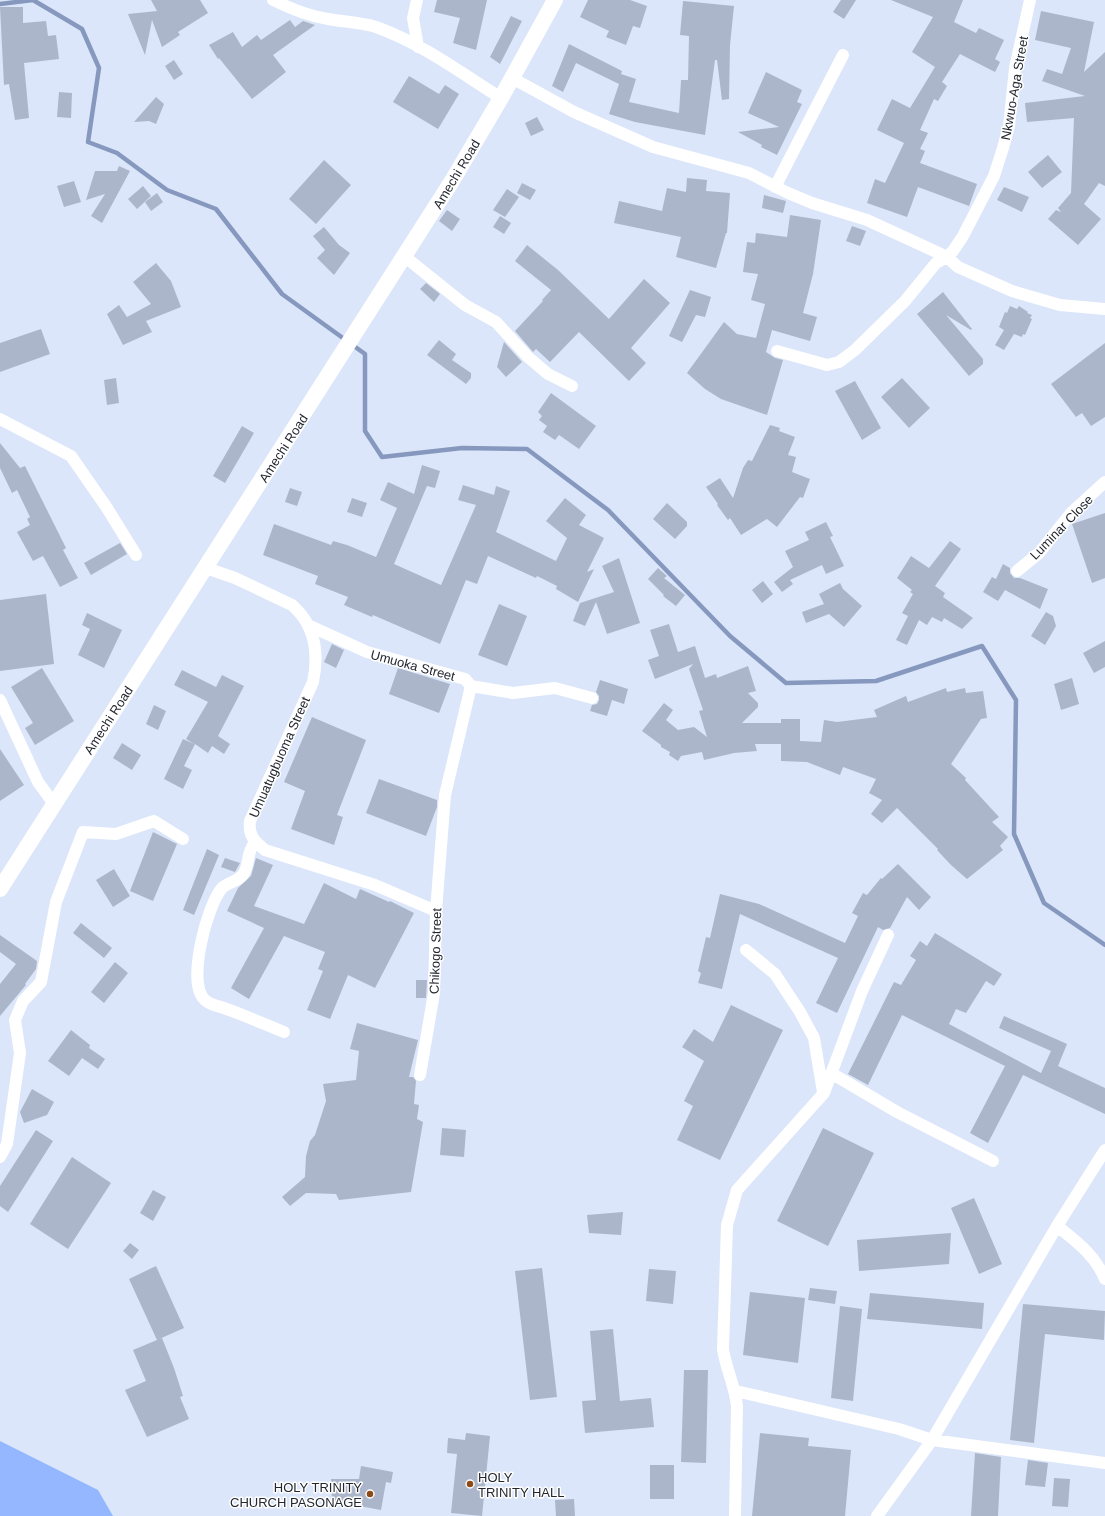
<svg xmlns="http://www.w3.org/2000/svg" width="1105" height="1516" viewBox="0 0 1105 1516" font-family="Arial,sans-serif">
  <rect width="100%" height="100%" fill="#dbe6fa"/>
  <path fill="#95b7ff" d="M0 1441 98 1490 113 1516H0Z"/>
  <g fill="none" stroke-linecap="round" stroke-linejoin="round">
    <path stroke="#8698be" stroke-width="4.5" d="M0 4 33 0 82 29 99 68 88 142 117 153 167 190 216 209 282 294 365 354V431L382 457 462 448 527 449 608 510 730 636 786 683 876 681 982 646 1016 700 1014 834 1044 903 1105 945"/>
  </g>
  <path fill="#acb6ca" d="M151 0H200L208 13 178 32 180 35 162 47 152 20 145 55 128 14 157 11Z
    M437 0H487L476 50 453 43 460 18 434 12Z
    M588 0H630L647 6 640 28 633 26 626 45 606 37 609 31 580 17Z
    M841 0H856L844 19 833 12Z
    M891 0H963L954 22 976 33 979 28 1004 40 995 59 1000 62 995 72 960 54 942 82 947 86 938 101 934 99 920 130 928 133 920 149 925 151 920 163 977 184 969 206 918 187 907 217 867 203 875 179 885 183 904 143 877 130 892 99 910 108 935 67 912 52 933 17Z
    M683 1 734 6 730 45 729 99 722 100 717 60H715L705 135 635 122 609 114 619 84 576 63 563 92 552 86 569 44 622 71 621 74 636 79 629 102 679 113 681 80H688L689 36 680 35Z
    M0 7H23V23L46 21 48 36 56 35 59 59 24 63 29 118 15 120 9 84 4 85Z
    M1041 11 1094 22 1084 72 1105 52V186L1099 183 1084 204 1101 219 1078 245 1048 219 1056 210 1061 212 1058 208 1071 193 1074 118 1027 122 1025 103 1085 96 1042 81 1047 69 1062 74 1071 48 1035 40Z
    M511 16 522 21 500 64 490 57Z
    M290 20 295 27 303 21 315 25 273 55 286 72 252 99 219 58 218 59 209 45 233 32 242 47 257 35 261 40Z
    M174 60 183 74 174 80 165 66Z
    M766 72 802 90 797 102 802 104 777 155 761 147 762 145 738 132 779 127 748 113Z
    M409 76 439 94 445 85 459 94 438 129 393 102Z
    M59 92 72 93 71 118 57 117Z
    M156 97 164 104 156 124 149 121 134 122Z
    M537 117 544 130 531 136 525 123Z
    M1048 155 1062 172 1042 188 1028 172Z
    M324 160 351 185 316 224 289 199Z
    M119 166 130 171 102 223 91 216 105 194 86 200 95 171H117Z
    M687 178 707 180 706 191 730 193 727 233H726L716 268 676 257 681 237 614 223 619 201 662 211 667 188 686 192Z
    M74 181 81 202 64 207 57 186Z
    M522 183 536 190 530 200 517 193Z
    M143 186 151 196 137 209 128 199Z
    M1004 187 1029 197 1022 212 997 200Z
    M507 189 519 197 505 217 493 210Z
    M157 193 163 202 151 211 145 202Z
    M764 195 786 201 783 213 762 208Z
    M447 210 460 219 452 231 439 221Z
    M790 215 821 220 813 274 803 313 817 317 810 341 772 330 766 352 775 358 783 360 767 415 721 399 705 389 687 373 724 322 737 334 756 338 765 304 751 300 758 274 743 272 747 242 755 243 756 233 787 237Z
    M500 216 511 223 504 234 493 227Z
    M852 226 866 231 860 246 846 241Z
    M324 227 339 245 350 253 334 275 317 258 325 250 313 236Z
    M527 245 558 270 609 319 644 279 670 303 631 348 646 363 629 381 579 332 550 362 536 349 533 352 515 331 543 301 542 300 551 290 515 261Z
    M156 263 171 281 181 307 146 321 152 332 123 345 107 314 119 305 127 317 151 304 133 282Z
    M426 283 440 294 434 302 420 289Z
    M690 290 711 297 705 317 696 315 682 342 669 336Z
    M943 292 972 329 971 330 946 315 983 359V364L969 376 917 314Z
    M1010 306 1017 309 1019 306 1028 312 1027 313 1032 315 1030 318 1032 319 1025 335 1023 334 1022 337 1014 334 1004 350 995 345 1004 330 999 327 1005 312 1007 313Z
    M41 329 50 354 0 372V343Z
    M439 340 456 354 452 360 471 373V378L466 384 427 355Z
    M504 342 522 362 506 377 497 367Z
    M1105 343V417L1091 426 1082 413 1076 417 1051 384Z
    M116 378 119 403 107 405 104 380Z
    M902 378 930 408 909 428 881 397Z
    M855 381 881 428 862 440 835 391Z
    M551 393 596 426 579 449 559 435 555 440 543 432 547 426 539 420 542 416 538 412Z
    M770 425 780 428 779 431 795 437 788 455 796 457 792 472 810 479 803 498 800 497 777 527 767 519 741 535 730 518 728 520 717 505 718 504 706 487 720 478 733 498 743 468 748 460 752 461Z
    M242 426 254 433 225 483 213 476Z
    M0 443 20 468 25 466 66 548 63 550 78 578 60 587 43 556 33 561 17 532 30 525 27 519 30 517 17 490 12 493 0 468Z
    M422 465 440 471 435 488 427 486 394 564 441 585 476 505 458 500 463 485 494 495 496 486 510 491 496 532 556 561 567 538 546 521 565 498 586 515 579 525 604 538 587 572 594 569 578 602 556 589 557 586 537 576 536 578 488 556 477 584 466 580 440 644 373 615 372 617 344 605 348 597 315 584 318 576 263 555 274 524 331 545 333 541 347 545 376 557 397 508 380 500 388 482 414 494Z
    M290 488 302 492 297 506 285 502Z
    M352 498 367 503 362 517 347 512Z
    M667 503 687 522V526L675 539 653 519Z
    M1105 513V578L1092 583 1072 524Z
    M826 522 833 536 830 537 844 566 826 574 822 565 790 580 793 584 782 592 774 582 793 567 785 551 809 540 805 532Z
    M950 541 961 549 935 586 945 593 943 597 973 618 962 629 944 618 942 622 932 617 927 625 919 620 907 645 896 640 908 616 902 613 913 594 910 592 912 590 897 578 911 556 929 568Z
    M120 543 127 554 91 575 84 563Z
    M619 558 640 623 607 634 596 602 585 626 573 621 580 603 614 592 602 566Z
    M1003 564 1010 568V573L1014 578H1020L1048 589 1040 609 1005 590 998 601 983 592 992 577 996 579Z
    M658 568 667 576 664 578 685 595 676 606 663 596 664 595 648 579Z
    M763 581 773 594 762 603 752 590Z
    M840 583 843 589 862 606 844 627 829 614 806 623 802 612 824 604 819 594Z
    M46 594 54 664 0 671V600Z
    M499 604 527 616 507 666 478 655Z
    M1046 612 1053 616 1056 626 1045 645 1031 636Z
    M87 613 122 630 104 668 78 655 90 629 82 625Z
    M669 624 678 652 695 646 705 678 716 674 717 678 748 666 756 691 748 693 758 703V707L742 723H781V719H800V741L821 742 824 720 837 722 877 717 874 710 906 696 908 702 946 688 947 692 965 688 966 693 983 691 987 718 981 719 951 764 966 778 965 780 999 817 992 822 1008 837 1000 846 1003 850 967 879 951 865 937 850 938 849 897 808 882 823 871 814 882 800 869 793 876 779 843 767 840 775 807 762 781 761V744H755L757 751 734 753 704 760 702 752 681 756 678 761 669 755 670 752 661 747V745L642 731 664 703 673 710 666 720 678 730 694 727 707 737 699 711 703 710 689 669 693 664 655 679 648 660 659 656 650 630Z
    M1105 641V667L1094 673 1083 653Z
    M332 644 344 650 336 668 324 662Z
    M42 668 74 721 35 745 25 728 33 723 11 687Z
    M398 668 450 684 439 713 389 694Z
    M182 670 216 687 222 675 244 686 218 736 230 744 224 754 212 746 208 753 195 744 184 766 192 770 183 789 164 779 183 739 194 744 186 739 208 702 174 685Z
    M1072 678 1079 704 1061 710 1054 684Z
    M600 680 628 689 624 704 612 700 607 716 590 711 592 705 597 704 599 700V696L596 692Z
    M154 705 166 711 158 730 146 724Z
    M312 717 366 740 337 815 343 817 334 845 291 829 305 791 284 782Z
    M122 743 141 755 132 770 113 758Z
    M0 749 24 785 0 801Z
    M379 779 437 800V807L426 836 366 813Z
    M153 832 177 844 153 901 130 891Z
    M207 849 219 855 194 915 183 910Z
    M225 858 240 863 235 872 221 867Z
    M256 858 273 865 254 906 304 924 324 883 356 899 360 889 389 902 390 901 414 913 375 988 348 975 330 1019 307 1010 323 971 318 969 325 952 284 936 249 999 231 988 264 928 227 911 238 888 251 876Z
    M898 864 931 897 919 910 907 897 890 928 883 930 878 927 837 1013 816 1003 838 958 740 914 722 989 698 983 701 973 698 971 706 937 710 938 720 894 759 904 845 943 858 916 852 913 863 893 867 895 881 878 882 879Z
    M114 869 130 896 113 907 96 880Z
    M81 923 112 948 104 958 73 933Z
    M935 933 1002 974 994 986 986 981 966 1013 956 1009 949 1024 1041 1073 1051 1051 999 1028 1004 1016 1067 1044 1058 1066 1105 1088V1114L1023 1075 988 1143 970 1133 1005 1066 902 1015 868 1085 848 1074 894 982 901 985 916 960 910 956 920 941 927 946Z
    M0 935 37 961 36 969 25 984 26 985 0 1016V984L16 964 0 952Z
    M115 962 128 973 104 1003 91 992Z
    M416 980H427L426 998H416Z
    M731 1005 783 1030 720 1160 677 1140 693 1106 684 1101 704 1061 682 1047 694 1029 713 1042Z
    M357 1023 418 1040 409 1077H413L416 1081 414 1104 419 1105 417 1119 423 1122 411 1192 339 1200 336 1194 306 1193 290 1206 282 1197 305 1177 306 1156 310 1141 315 1135 326 1101 323 1084 356 1080 359 1051 350 1049Z
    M71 1030 90 1045 89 1048 105 1059 98 1069 82 1058 69 1076 48 1061Z
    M32 1089 54 1102 47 1115 24 1123 20 1112Z
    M442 1128 466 1130 464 1157 440 1155Z
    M823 1128 874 1153 828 1246 777 1221Z
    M36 1130 53 1141 8 1212 0 1206V1186Z
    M72 1157 111 1183 68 1249 30 1224Z
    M153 1190 166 1197 153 1221 140 1213Z
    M974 1198 1002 1264 979 1274 951 1208Z
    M623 1212 621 1235 589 1233 587 1215Z
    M951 1233 949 1264 859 1271 857 1240Z
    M130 1243 139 1250 132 1259 123 1251Z
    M156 1266 184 1328 157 1340 162 1338 174 1368 183 1396 180 1397 189 1419 147 1437 125 1390 146 1381 133 1350 157 1340 129 1279Z
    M542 1268 557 1397 530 1400 515 1271Z
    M649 1269 676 1271 673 1304 646 1301Z
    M810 1288 837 1291 835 1304 808 1300Z
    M750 1292 805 1298 798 1363 743 1355Z
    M870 1293 984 1303 982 1329 867 1319Z
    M1023 1304 1105 1311 1104 1340 1045 1334 1034 1443 1010 1440Z
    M840 1306 862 1309 853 1401 831 1398Z
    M613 1329 620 1401 651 1398 654 1427 585 1433 582 1401 596 1400 590 1331Z
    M684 1370H708L706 1463 681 1462Z
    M466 1433 490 1436 482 1516 451 1513 457 1454 447 1453 448 1438 465 1440Z
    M760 1433 809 1438 808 1446 851 1450 845 1516H752Z
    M975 1453 1001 1457 998 1516H971Z
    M1028 1460 1048 1463 1045 1487 1025 1485Z
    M650 1465H674V1499H650Z
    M361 1466 393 1472 391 1483 386 1482 381 1510 332 1501 331 1479H359Z
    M1054 1478 1070 1479 1068 1507 1052 1506Z
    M574 1499 575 1516H556L555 1500Z"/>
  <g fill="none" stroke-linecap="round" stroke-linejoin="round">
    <path stroke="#fff" stroke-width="12" d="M273 0C291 9 308 16 328 19 344 22 360 22 376 27 421 43 461 73 501 98
      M417 0 413 18 418 47
      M512 78 574 112 653 147 749 173 788 193 812 203 867 220 930 249 947 257 958 267 1012 291 1060 305 1105 309
      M775 187 843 55
      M404 256 465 305 496 322 528 357 548 374 572 386
      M777 351 827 365 839 362 855 350 905 301 936 263 947 257 953 251 963 236 994 176 1003 148 1009 126 1015 68 1030 0
      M0 419 71 456 107 508 136 555
      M206 568 235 578 292 605C315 625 319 653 313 682L250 821C248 835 254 841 265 850L375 885 436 911
      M1017 571 1039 553 1071 513 1105 482
      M310 626 367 652 465 679 471 686 445 795 436 911 434 993 420 1075
      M471 686 513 693 555 688 592 698
      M0 700 38 782 54 804
      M255 842C246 853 250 863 244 873 240 881 228 882 222 888 207 905 186 984 205 1000 210 1005 218 1006 224 1008 244 1015 264 1024 284 1032
      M746 950 775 974 800 1012 814 1038 823 1092
      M831 1073 897 1112 993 1161
      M0 1157 7 1144 20 1053 15 1020 23 1001 41 982 56 902 83 832 116 834 154 821 183 839
      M1057 1226C1077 1242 1095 1255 1105 1279
      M736 1391 899 1429 932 1440 1105 1463
      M735 1516 737 1406C735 1386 726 1369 723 1349L727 1225 737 1190 824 1093 862 991 888 935
      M877 1516 932 1440 1057 1226 1105 1150"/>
    <path stroke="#fff" stroke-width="16" d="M0 889 452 181 501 98 555 0"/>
  </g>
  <g fill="#8c4b16" stroke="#fff" stroke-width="1.5">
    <circle cx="470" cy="1484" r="4"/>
    <circle cx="370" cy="1494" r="4"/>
  </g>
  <g text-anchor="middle" stroke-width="3" stroke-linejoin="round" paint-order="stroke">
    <g font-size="13" fill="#23272f" stroke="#fff">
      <text transform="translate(1014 88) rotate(-80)" y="5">Nkwuo-Aga Street</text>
      <text transform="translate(456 174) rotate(-59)" y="5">Amechi Road</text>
      <text transform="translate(283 448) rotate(-57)" y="5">Amechi Road</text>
      <text transform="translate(1061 527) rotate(-46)" y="5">Luminar Close</text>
      <text transform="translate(413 665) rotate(15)" y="5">Umuoka Street</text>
      <text transform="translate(108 720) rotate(-57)" y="5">Amechi Road</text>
      <text transform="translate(279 757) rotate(-66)" y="5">Umuatugbuoma Street</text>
      <text transform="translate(435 951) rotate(-88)" y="5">Chikogo Street</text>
    </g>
    <g font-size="13" fill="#23272f" stroke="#fff" text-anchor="start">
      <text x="478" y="1482">HOLY<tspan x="478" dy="15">TRINITY HALL</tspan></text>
      <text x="362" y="1492" text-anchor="end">HOLY TRINITY<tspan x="362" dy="15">CHURCH PASONAGE</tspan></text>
    </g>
  </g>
</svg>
